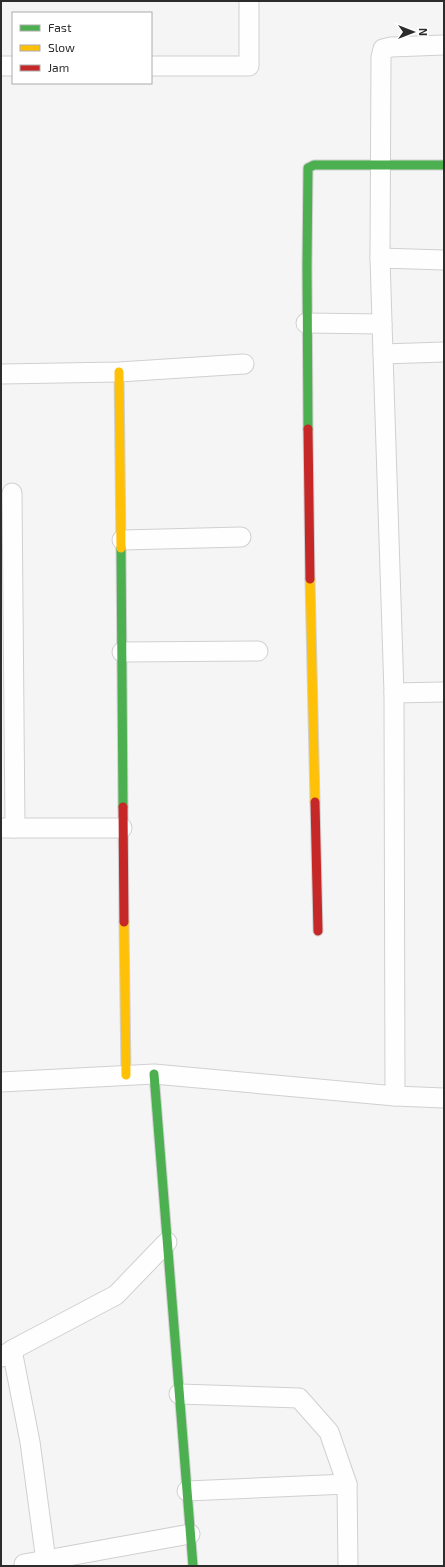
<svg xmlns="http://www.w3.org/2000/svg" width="445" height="1567" viewBox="0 0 445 1567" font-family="'Exo 2',sans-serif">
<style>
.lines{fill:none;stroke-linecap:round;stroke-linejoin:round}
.street-casing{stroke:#d0d0d1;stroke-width:21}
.fast-casing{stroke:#d0d0d1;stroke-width:11}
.slow-casing{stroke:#d0d0d1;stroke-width:11}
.jam-casing{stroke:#d0d0d1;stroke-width:11}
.street{stroke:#fefefe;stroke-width:19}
.fast{stroke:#4caf50;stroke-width:9}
.slow{stroke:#ffc107;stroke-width:9}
.jam{stroke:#c62828;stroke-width:9}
</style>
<rect width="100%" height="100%" fill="#f5f5f6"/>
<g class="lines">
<defs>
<g id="street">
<path d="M 1,66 L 13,66"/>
<path d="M 151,66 L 249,66 L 249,1"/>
<path d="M 380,258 L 381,57 L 383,49 L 391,47 L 444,45"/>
<path d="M 444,260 L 380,258 L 383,354 L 444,352"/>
<path d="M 306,323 L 382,324"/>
<path d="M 383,354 L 394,693 L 395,1096"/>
<path d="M 1,374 L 119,372 L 244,364"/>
<path d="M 12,493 L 15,828"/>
<path d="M 122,540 L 241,537"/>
<path d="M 122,652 L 258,651"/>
<path d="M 394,693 L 444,692"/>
<path d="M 1,828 L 122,828"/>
<path d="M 1,1082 L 154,1074 L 395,1096 L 444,1098"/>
<path d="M 12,1350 L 30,1442 L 46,1561"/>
<path d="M 2,1357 L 12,1350 L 116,1295 L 167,1242"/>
<path d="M 179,1394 L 299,1398 L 329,1432 L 347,1484"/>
<path d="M 187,1491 L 347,1484 L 348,1566"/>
<path d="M 24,1566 L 24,1564 L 190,1534"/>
</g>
<g id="fast">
<path d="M 308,429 L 307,266 L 308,168 L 314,165 L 444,165"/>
<path d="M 121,548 L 123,807"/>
<path d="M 154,1074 L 193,1566"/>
</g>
<g id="slow">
<path d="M 119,372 L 121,548"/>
<path d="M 310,579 L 315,802"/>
<path d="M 124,922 L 126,1075"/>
</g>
<g id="jam">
<path d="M 308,429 L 310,579"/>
<path d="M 315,802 L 318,931"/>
<path d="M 123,807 L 124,922"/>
</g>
</defs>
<use href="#street" class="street-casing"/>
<use href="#fast" class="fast-casing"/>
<use href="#slow" class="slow-casing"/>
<use href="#jam" class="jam-casing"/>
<use href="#street" class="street"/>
<use href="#fast" class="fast"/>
<use href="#slow" class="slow"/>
<use href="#jam" class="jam"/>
</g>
<rect width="445" height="1567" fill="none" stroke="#2c2c2d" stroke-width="4"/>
<rect x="12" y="12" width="140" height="72" fill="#ffffff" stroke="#ababab"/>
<rect x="20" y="25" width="20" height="6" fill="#4caf50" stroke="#ababab"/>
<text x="48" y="32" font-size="12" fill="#2c2c2d">Fast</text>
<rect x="20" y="45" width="20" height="6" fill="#ffc107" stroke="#ababab"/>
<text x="48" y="52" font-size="12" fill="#2c2c2d">Slow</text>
<rect x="20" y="65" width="20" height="6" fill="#c62828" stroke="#ababab"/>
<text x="48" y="72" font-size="12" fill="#2c2c2d">Jam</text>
<g transform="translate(413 32) rotate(90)" stroke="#ffffff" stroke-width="3" paint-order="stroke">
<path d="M0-3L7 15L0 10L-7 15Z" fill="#2c2c2d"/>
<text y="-6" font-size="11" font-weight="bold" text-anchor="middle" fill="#2c2c2d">N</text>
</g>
</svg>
